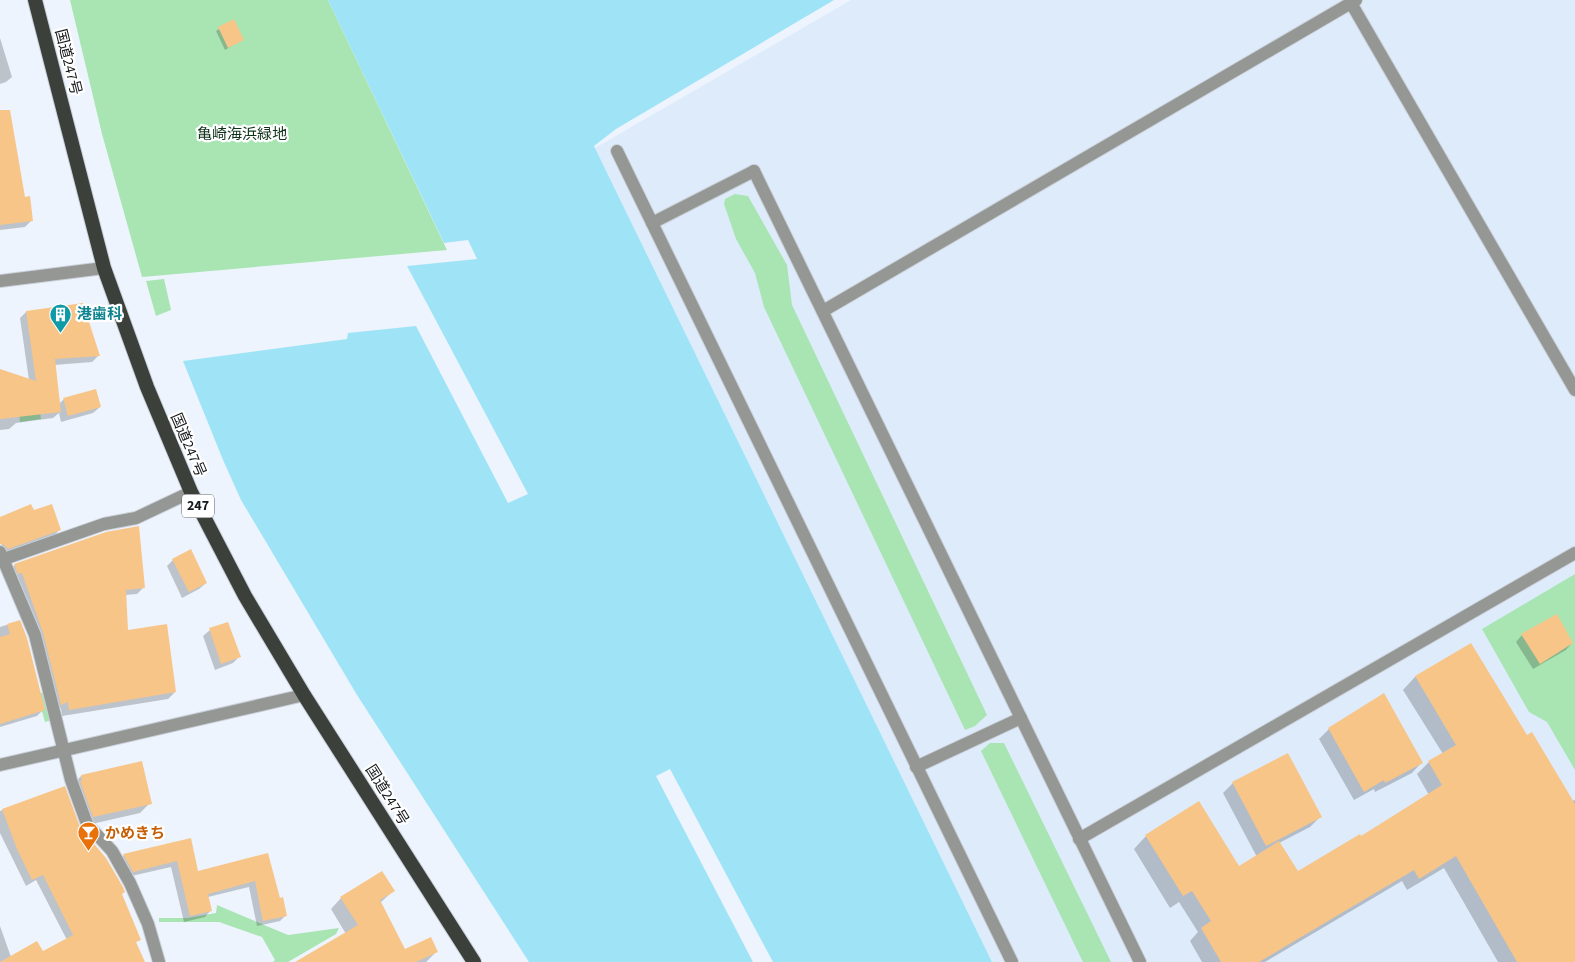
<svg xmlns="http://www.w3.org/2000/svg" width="1575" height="962" viewBox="0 0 1575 962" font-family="'Source Sans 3','Noto Sans JP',sans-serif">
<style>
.built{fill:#deebfb}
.green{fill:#a8e5b3}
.water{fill:#9fe4f6}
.shadow{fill:#0003}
.building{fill:#f8c588}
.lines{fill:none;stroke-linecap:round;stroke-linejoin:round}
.minor-casing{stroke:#cbd1da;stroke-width:14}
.tertiary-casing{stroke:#cbd1da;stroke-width:14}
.trunk-casing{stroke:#cbd1da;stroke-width:16}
.minor{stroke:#949793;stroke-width:12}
.tertiary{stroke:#949793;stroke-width:12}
.trunk{stroke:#3b413a;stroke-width:14}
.labels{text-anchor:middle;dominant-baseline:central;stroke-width:4.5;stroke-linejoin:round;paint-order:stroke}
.shield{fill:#fff;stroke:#5d5f61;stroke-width:1}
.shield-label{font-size:14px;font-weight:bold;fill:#171a1d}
.street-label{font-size:15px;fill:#171a1d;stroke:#fff}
.park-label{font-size:15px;fill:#0f3219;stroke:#fff}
.culture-label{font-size:15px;font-weight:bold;fill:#0d838f;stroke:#fff;text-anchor:start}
.food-label{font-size:15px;font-weight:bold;fill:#c56008;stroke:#fff;text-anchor:start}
</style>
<rect width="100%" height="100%" fill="#edf4fe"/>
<path class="built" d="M 851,0 L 1575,0 L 1575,962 L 992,962 L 595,148 Z"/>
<g class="green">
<path d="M 70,0 L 328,0 L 447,250 L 142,277 L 102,134 Z"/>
<path d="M 735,194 L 748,196 L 787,265 L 792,305 L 987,715 L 975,726 L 965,730 L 764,307 L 755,273 L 736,239 L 724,204 L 725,199 Z"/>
<path d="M 164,279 L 171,310 L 156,316 L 146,281 Z"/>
<path d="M 37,389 L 41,419 L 20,422 L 19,410 Z"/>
<path d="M 1575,574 L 1575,770 L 1547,722 L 1529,712 L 1482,629 Z"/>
<path d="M 45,692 L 52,720 L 45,722 L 37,694 Z"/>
<path d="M 990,743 L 1004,743 L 1111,962 L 1083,962 L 981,751 Z"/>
<path d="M 217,905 L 288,935 L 339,928 L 336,934 L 288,962 L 273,962 L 275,960 L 262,937 L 219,922 L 159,922 L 159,918 L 187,918 L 216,913 Z"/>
</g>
<path class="water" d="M 328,0 L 834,0 L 616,129 L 594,146 L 992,962 L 773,962 L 670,769 L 656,776 L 753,962 L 529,962 L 357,695 L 241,500 L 223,460 L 183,361 L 347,339 L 348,333 L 416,326 L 508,503 L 528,494 L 407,266 L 477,259 L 468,240 L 444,243 Z"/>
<g class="shadow">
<path d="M 233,21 L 243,39 L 225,50 L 216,31 Z"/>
<path d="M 0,38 L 12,77 L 6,82 L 0,84 Z"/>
<path d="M 0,127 L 31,221 L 25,227 L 0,230 Z"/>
<path d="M 83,304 L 98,356 L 92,362 L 54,365 L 59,404 L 63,400 L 95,391 L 100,407 L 93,413 L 61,422 L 59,413 L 53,418 L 16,423 L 9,429 L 0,430 L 0,371 L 29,380 L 20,318 L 26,312 Z"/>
<path d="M 33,512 L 59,530 L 54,536 L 2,554 L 0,519 Z"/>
<path d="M 173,560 L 206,583 L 199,589 L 182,598 L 167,566 Z"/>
<path d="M 15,565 L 144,587 L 137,594 L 125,595 L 127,631 L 175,692 L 168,699 L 62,716 L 61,708 L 54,711 L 8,572 Z"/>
<path d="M 19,621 L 44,709 L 37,716 L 0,727 L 0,627 Z"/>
<path d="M 210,630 L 239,657 L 233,663 L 215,670 L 203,636 Z"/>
<path d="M 1522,635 L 1572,643 L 1566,650 L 1533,669 L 1516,642 Z"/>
<path d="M 1471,645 L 1527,737 L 1572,801 L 1575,800 L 1575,962 L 1498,962 L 1444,868 L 1407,890 L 1402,881 L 1265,962 L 1202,962 L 1190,941 L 1198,932 L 1179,902 L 1170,908 L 1134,849 L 1146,836 L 1198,803 L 1239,868 L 1257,857 L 1223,793 L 1233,783 L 1320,817 L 1310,827 L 1279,843 L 1297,872 L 1359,838 L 1429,795 L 1417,774 L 1429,762 L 1443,754 L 1403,690 L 1415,677 Z"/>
<path d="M 1329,729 L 1421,763 L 1412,773 L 1375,792 L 1374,789 L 1354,800 L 1319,739 Z"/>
<path d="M 81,776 L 150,803 L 140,813 L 83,826 L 72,786 Z"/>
<path d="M 64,788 L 78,828 L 121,895 L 139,939 L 135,943 L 143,962 L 0,962 L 0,926 L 11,957 L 42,953 L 67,940 L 36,880 L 26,886 L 0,833 L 0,811 Z"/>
<path d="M 190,840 L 197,872 L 267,854 L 279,900 L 286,915 L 280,921 L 257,926 L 249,887 L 208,897 L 211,910 L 205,917 L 184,922 L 171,867 L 127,877 L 118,861 L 124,855 Z"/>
<path d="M 393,891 L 380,903 L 405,950 L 436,952 L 426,962 L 298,962 L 346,934 L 331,909 L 341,898 Z"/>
</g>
<g class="building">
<path d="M 234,19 L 244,40 L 228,48 L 218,27 Z"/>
<path d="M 0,110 L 10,110 L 25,197 L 30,196 L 33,221 L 0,225 Z"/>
<path d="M 83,303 L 100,356 L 55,359 L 61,412 L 0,419 L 0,369 L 36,381 L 26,311 Z"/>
<path d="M 96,389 L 101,407 L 68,416 L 63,398 Z"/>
<path d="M 31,504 L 34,510 L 52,504 L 61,530 L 8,549 L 4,545 L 0,544 L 0,517 Z"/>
<path d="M 139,526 L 145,588 L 126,590 L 128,630 L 167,624 L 176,692 L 69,710 L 68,702 L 61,705 L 43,633 L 22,573 L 18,574 L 14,564 L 106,532 Z"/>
<path d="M 191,549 L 207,583 L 189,592 L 172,559 Z"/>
<path d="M 1557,614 L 1573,643 L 1540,664 L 1521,634 Z"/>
<path d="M 20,620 L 27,638 L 45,710 L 0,724 L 0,637 L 10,634 L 7,624 Z"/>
<path d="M 228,622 L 241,657 L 221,664 L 209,628 Z"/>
<path d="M 1471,643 L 1527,735 L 1532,732 L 1575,804 L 1575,962 L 1517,962 L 1456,856 L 1419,879 L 1414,870 L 1259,962 L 1221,962 L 1201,928 L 1211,921 L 1192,891 L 1183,896 L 1145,835 L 1199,801 L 1239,866 L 1279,841 L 1298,871 L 1360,834 L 1361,836 L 1442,785 L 1428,761 L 1456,745 L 1415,676 Z"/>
<path d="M 1384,693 L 1423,763 L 1385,783 L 1384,780 L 1364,792 L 1328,728 Z"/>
<path d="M 1288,753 L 1322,817 L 1266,846 L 1232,782 Z"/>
<path d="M 142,761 L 152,804 L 93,817 L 80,781 L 82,781 L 81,775 Z"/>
<path d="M 65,786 L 80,827 L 106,858 L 123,887 L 125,892 L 122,894 L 141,940 L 136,942 L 145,962 L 0,962 L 37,941 L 43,951 L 73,935 L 43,875 L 32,880 L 17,849 L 2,809 Z"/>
<path d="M 191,838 L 198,871 L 268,853 L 280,898 L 283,897 L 287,916 L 263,921 L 255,881 L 208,894 L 212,911 L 190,916 L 177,861 L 133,872 L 123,854 Z"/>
<path d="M 382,871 L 395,891 L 380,900 L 405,949 L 431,937 L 438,952 L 416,962 L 295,962 L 358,925 L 340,897 Z"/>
</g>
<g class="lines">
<defs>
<g id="minor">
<path d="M 617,151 L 1012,962"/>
<path d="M 652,223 L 754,171"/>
<path d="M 0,552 L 35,635 L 71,780 L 87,824 L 112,851 L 130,883 L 148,924 L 159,962"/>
<path d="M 4,559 L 104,524 L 136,518 L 191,492"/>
<path d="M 916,767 L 1021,718"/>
</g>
<g id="tertiary">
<path d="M 1351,3 L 1575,390"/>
<path d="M 754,171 L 1140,962"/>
<path d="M 0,281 L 104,268"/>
<path d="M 823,311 L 1356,0"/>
<path d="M 0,765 L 304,695"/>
<path d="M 1079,839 L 1575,553"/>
</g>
<path id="trunk" d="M 35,0 L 104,268 L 147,387 L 191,492 L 245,596 L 304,695 L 474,962"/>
</defs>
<use href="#minor" class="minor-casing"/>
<use href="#tertiary" class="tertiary-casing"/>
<use href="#trunk" class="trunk-casing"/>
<use href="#minor" class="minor"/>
<use href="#tertiary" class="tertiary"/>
<use href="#trunk" class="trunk"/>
</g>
<defs>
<symbol id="building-pin" viewBox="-11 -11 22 30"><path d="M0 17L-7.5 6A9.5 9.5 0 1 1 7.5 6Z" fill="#0f9aa8" stroke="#fff"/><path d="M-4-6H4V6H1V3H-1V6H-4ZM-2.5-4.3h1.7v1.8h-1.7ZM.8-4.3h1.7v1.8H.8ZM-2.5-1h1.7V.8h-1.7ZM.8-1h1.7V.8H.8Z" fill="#fff"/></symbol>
<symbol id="bar-pin" viewBox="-11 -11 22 30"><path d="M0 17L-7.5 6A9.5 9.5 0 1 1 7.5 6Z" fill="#e8710a" stroke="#fff"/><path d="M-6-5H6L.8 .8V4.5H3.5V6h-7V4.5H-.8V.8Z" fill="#fff"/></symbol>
</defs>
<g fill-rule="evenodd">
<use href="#building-pin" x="48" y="302" width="25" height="34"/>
<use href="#bar-pin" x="76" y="820" width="25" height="34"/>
</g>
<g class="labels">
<rect class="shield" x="182" y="494.5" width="32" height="23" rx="4"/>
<g class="shield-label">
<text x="198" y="506">247</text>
</g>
<g class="street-label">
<text transform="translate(68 62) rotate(76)">国道247号</text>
<text transform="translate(188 445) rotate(67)">国道247号</text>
<text transform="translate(387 795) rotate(58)">国道247号</text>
</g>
<g class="park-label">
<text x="242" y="134">亀崎海浜緑地</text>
</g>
<g class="culture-label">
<text x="77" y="314">港歯科</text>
</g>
<g class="food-label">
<text x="105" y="833">かめきち</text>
</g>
</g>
</svg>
